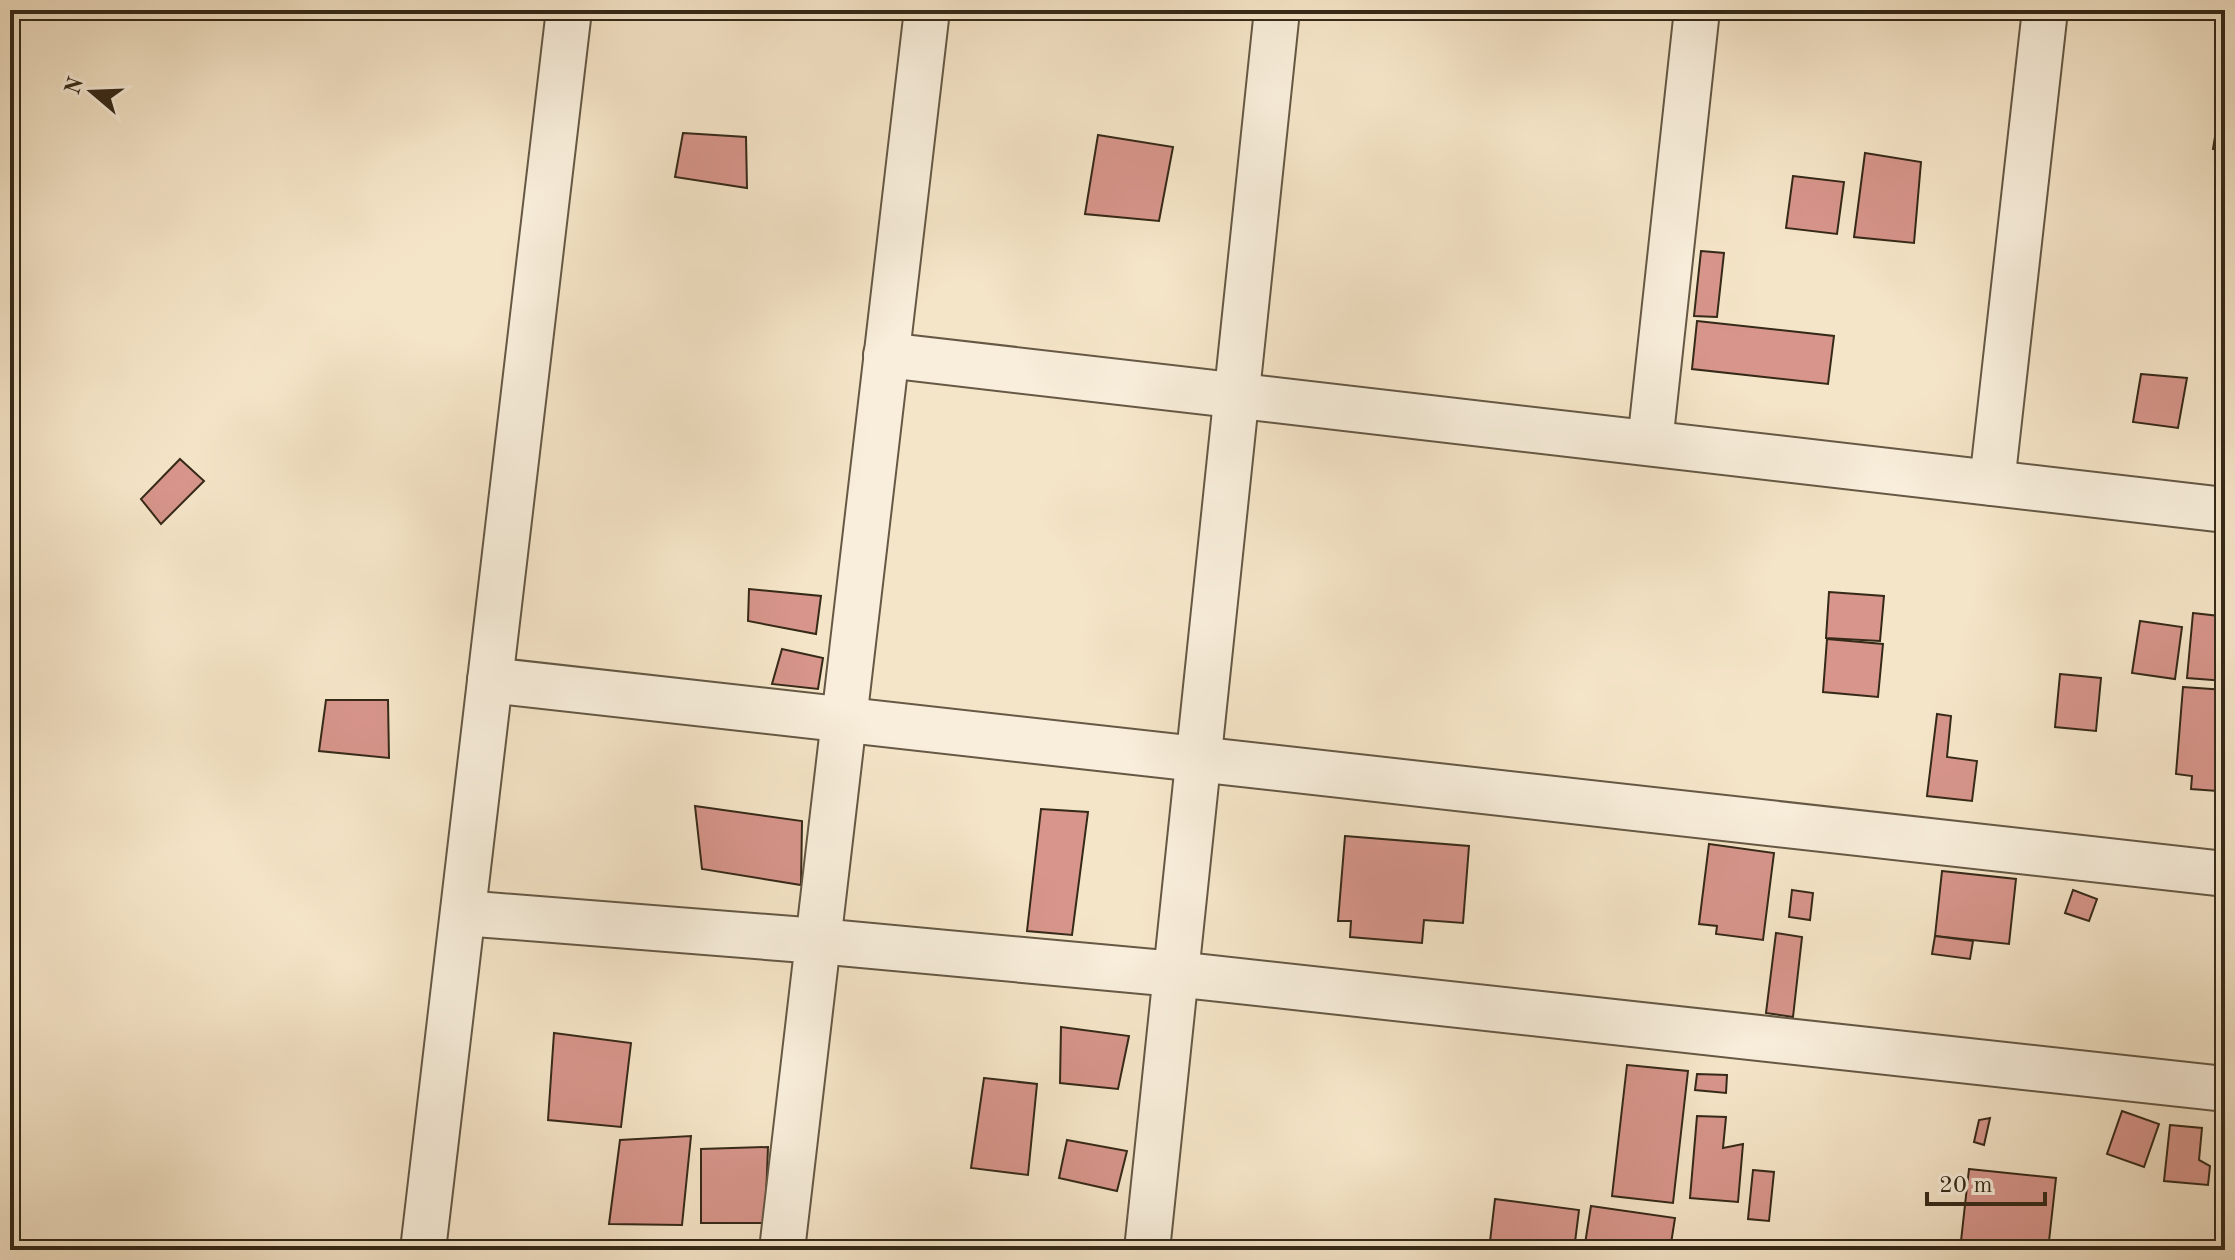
<svg xmlns="http://www.w3.org/2000/svg" width="2235" height="1260" viewBox="0 0 2235 1260" font-family="'Old Standard TT',serif">
<style>
.building{fill:#d7958b;stroke:#352918;stroke-width:2}
.lines{fill:none;stroke-linecap:round;stroke-linejoin:round}
.minor-casing{stroke:#655844;stroke-width:48}
.minor{stroke:#f8eedb;stroke-width:44}
</style>
<rect width="100%" height="100%" fill="#f5e5c8"/>
<filter id="stains"><feTurbulence type="fractalNoise" baseFrequency=".0025" numOctaves="4"/><feColorMatrix values="0 0 0 0 .2 0 0 0 0 .09 0 0 0 0 .02 0 0 0 .5 -.17"/></filter>
<radialGradient id="worn" r=".72"><stop offset=".6" stop-color="#630" stop-opacity="0"/><stop offset="1" stop-color="#630" stop-opacity=".3"/></radialGradient>
<g class="building">
<path d="M 2221,101 L 2225,101 L 2225,151 L 2213,149 Z"/>
<path d="M 683,133 L 746,137 L 747,188 L 675,177 Z"/>
<path d="M 1098,135 L 1173,147 L 1159,221 L 1085,214 Z"/>
<path d="M 1865,153 L 1921,162 L 1914,243 L 1854,237 Z"/>
<path d="M 1793,176 L 1844,182 L 1837,234 L 1786,228 Z"/>
<path d="M 1701,251 L 1724,253 L 1717,317 L 1694,316 Z"/>
<path d="M 1697,321 L 1834,336 L 1828,384 L 1692,369 Z"/>
<path d="M 2141,374 L 2187,378 L 2178,428 L 2133,422 Z"/>
<path d="M 180,459 L 204,481 L 161,524 L 141,499 Z"/>
<path d="M 749,589 L 821,596 L 816,634 L 748,621 Z"/>
<path d="M 1829,592 L 1884,596 L 1880,641 L 1826,638 Z"/>
<path d="M 2193,613 L 2219,616 L 2218,624 L 2225,625 L 2225,681 L 2187,678 Z"/>
<path d="M 2140,621 L 2182,627 L 2175,679 L 2132,673 Z"/>
<path d="M 1827,639 L 1883,644 L 1878,697 L 1823,692 Z"/>
<path d="M 782,649 L 823,658 L 818,689 L 772,684 Z"/>
<path d="M 2060,674 L 2101,678 L 2096,731 L 2055,727 Z"/>
<path d="M 2183,687 L 2225,690 L 2217,791 L 2191,789 L 2192,776 L 2176,774 Z"/>
<path d="M 326,700 L 388,700 L 389,758 L 319,751 Z"/>
<path d="M 1937,714 L 1951,716 L 1947,757 L 1977,761 L 1972,801 L 1927,796 Z"/>
<path d="M 695,806 L 802,821 L 801,885 L 702,869 Z"/>
<path d="M 1041,809 L 1088,812 L 1072,935 L 1027,931 Z"/>
<path d="M 1345,836 L 1469,846 L 1463,923 L 1424,920 L 1422,943 L 1350,937 L 1351,921 L 1338,921 Z"/>
<path d="M 1709,844 L 1774,853 L 1763,940 L 1716,934 L 1717,926 L 1699,924 Z"/>
<path d="M 1942,871 L 2016,879 L 2009,944 L 1935,936 Z"/>
<path d="M 1792,890 L 1813,893 L 1810,920 L 1789,917 Z"/>
<path d="M 2073,890 L 2097,899 L 2089,921 L 2065,913 Z"/>
<path d="M 1776,933 L 1802,937 L 1793,1017 L 1766,1013 Z"/>
<path d="M 1935,936 L 1973,941 L 1970,959 L 1932,954 Z"/>
<path d="M 1061,1027 L 1129,1036 L 1118,1089 L 1060,1083 Z"/>
<path d="M 554,1033 L 631,1043 L 621,1127 L 548,1120 Z"/>
<path d="M 1627,1065 L 1688,1071 L 1673,1203 L 1612,1196 Z"/>
<path d="M 1697,1074 L 1727,1075 L 1726,1093 L 1695,1090 Z"/>
<path d="M 984,1078 L 1037,1084 L 1028,1175 L 971,1168 Z"/>
<path d="M 2122,1111 L 2159,1124 L 2144,1167 L 2107,1154 Z"/>
<path d="M 1697,1116 L 1726,1117 L 1723,1148 L 1743,1144 L 1738,1202 L 1690,1198 Z"/>
<path d="M 1990,1118 L 1984,1145 L 1974,1142 L 1979,1120 Z"/>
<path d="M 2170,1125 L 2202,1128 L 2199,1160 L 2210,1166 L 2208,1185 L 2164,1181 Z"/>
<path d="M 691,1136 L 682,1225 L 609,1224 L 620,1140 Z"/>
<path d="M 1067,1140 L 1127,1151 L 1117,1191 L 1059,1178 Z"/>
<path d="M 768,1147 L 765,1223 L 701,1223 L 701,1149 Z"/>
<path d="M 1969,1169 L 2056,1178 L 2048,1250 L 1960,1250 Z"/>
<path d="M 1753,1170 L 1774,1172 L 1769,1221 L 1748,1219 Z"/>
<path d="M 1495,1199 L 1579,1210 L 1574,1250 L 1489,1250 Z"/>
<path d="M 1591,1206 L 1675,1218 L 1670,1250 L 1584,1250 Z"/>
</g>
<g class="lines">
<defs>
<g id="minor">
<path d="M 886,355 L 2225,510"/>
<path d="M 1650,443 L 1697,10"/>
<path d="M 1992,483 L 2045,10"/>
<path d="M 490,680 L 2225,874"/>
<path d="M 463,913 L 818,941 L 1175,974 L 2225,1089"/>
<path d="M 423,1250 L 569,10"/>
<path d="M 782,1250 L 927,10"/>
<path d="M 1147,1250 L 1277,10"/>
</g>
</defs>
<use href="#minor" class="minor-casing"/>
<use href="#minor" class="minor"/>
</g>
<rect width="2235" height="1260" fill="none" stroke="#f5e5c8" stroke-width="40"/>
<rect x="12" y="12" width="2211" height="1236" fill="none" stroke="#352918" stroke-width="4"/>
<rect x="20" y="20" width="2195" height="1220" fill="none" stroke="#352918" stroke-width="2"/>
<g transform="translate(92 92) rotate(289)" stroke="#f8eedb" stroke-width="6" paint-order="stroke">
<path d="M0-6L14 30L0 20L-14 30Z" fill="#352918"/>
<text y="-12" font-size="22" font-weight="bold" text-anchor="middle" fill="#352918">N</text>
</g>
<path d="M1927 1192v12h118v-12" fill="none" stroke="#352918" stroke-width="4"/>
<text x="1939" y="1192" font-size="24" fill="#352918" stroke="#f8eedb" stroke-width="6" paint-order="stroke">20 m</text>
<rect width="100%" height="100%" filter="url(#stains)"/>
<rect width="100%" height="100%" fill="url(#worn)"/>
</svg>
